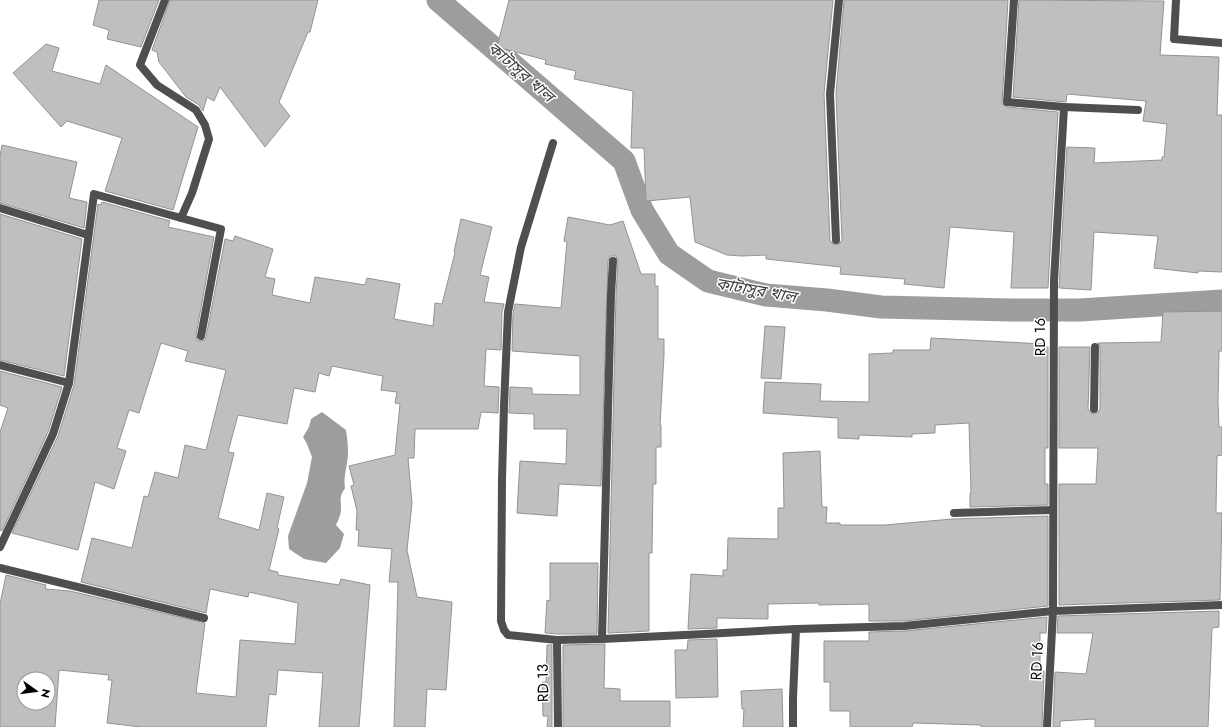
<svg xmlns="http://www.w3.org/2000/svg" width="1222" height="727" viewBox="0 0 1222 727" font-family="Jost,'Noto Sans Bengali',sans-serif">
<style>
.water{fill:#9d9d9d}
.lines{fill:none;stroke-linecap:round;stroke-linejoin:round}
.canal{stroke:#9d9d9d;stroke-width:23}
.building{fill:#bfbfbf;stroke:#939393;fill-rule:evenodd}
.street{stroke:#4f4f4f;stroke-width:8}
.labels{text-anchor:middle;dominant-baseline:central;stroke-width:3;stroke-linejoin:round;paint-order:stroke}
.street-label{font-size:15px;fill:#000;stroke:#fff}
.water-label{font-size:16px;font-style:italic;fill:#3e3e3e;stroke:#fff}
</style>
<rect width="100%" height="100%" fill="#fff"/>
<path class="water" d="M 322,412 L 346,430 C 347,437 348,445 348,452 C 348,466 343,474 345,488 C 339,497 341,500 341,510 C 341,514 338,521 336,525 L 344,534 L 340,548 L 326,563 L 304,559 L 289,549 L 288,536 L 307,483 L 312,457 L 307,444 L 303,437 L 309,427 L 311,419 Z"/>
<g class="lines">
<path class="canal" d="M 438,0 L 624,161 L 642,210 L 669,254 L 708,281 L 766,295 L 827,300 L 881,307 L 1011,310 L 1080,310 L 1222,301"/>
</g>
<g class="building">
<path d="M 99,0 L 159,0 L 141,47 L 107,39 L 109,30 L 93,25 Z"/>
<path d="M 170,0 L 318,0 L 310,32 L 308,32 L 279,102 L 290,116 L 265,147 L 220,87 L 214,101 L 207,97 L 203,111 L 199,105 L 186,97 L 159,62 L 157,52 L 152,50 Z"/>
<path d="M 509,0 L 833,0 L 824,94 L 830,240 L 832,243 L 836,245 L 839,244 L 842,240 L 836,94 L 844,0 L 1008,0 L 1002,104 L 1007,107 L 1058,112 L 1048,288 L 1011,288 L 1014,232 L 950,227 L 944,288 L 904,284 L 905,279 L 840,274 L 841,267 L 766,259 L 766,255 L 742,256 L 727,255 L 695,242 L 690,197 L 646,201 L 644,148 L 631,148 L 633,91 L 574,79 L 576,71 L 545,64 L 546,60 L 497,47 Z"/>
<path d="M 1019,0 L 1164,1 L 1160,55 L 1219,57 L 1217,115 L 1222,115 L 1222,272 L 1198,271 L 1198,273 L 1154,268 L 1158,236 L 1094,232 L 1091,290 L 1059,288 L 1067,147 L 1095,148 L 1094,163 L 1162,160 L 1162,157 L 1164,157 L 1167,124 L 1143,121 L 1146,101 L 1067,94 L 1066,102 L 1013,97 Z"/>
<path d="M 46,44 L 59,48 L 52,71 L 100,84 L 106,65 L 198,127 L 173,210 L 105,191 L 122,138 L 67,121 L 61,127 L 13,73 Z"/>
<path d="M 2,145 L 77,162 L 69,198 L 87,202 L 84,228 L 0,203 L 0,156 Z"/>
<path d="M 102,202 L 170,221 L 168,227 L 214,237 L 196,335 L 197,340 L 200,341 L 205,340 L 206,337 L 225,239 L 233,241 L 235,236 L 273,249 L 265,277 L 275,279 L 272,295 L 310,303 L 315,277 L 365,285 L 367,278 L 400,284 L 394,319 L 433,326 L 435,303 L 442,304 L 455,253 L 454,252 L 461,219 L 492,227 L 480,275 L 489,277 L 484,302 L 504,304 L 502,312 L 501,350 L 486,349 L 484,386 L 499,387 L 498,413 L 481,412 L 478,429 L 415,429 L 414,458 L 408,458 L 412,503 L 407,550 L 417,597 L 452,602 L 446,690 L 427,689 L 425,727 L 394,727 L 398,582 L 389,582 L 392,549 L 358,546 L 359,530 L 356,530 L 357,511 L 351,486 L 354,485 L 349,466 L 395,455 L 400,404 L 395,403 L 397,392 L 381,390 L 383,376 L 332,366 L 329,376 L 319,373 L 315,392 L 294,388 L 287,424 L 238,415 L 228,452 L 234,453 L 218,518 L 259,530 L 267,493 L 284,497 L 277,528 L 279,529 L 269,570 L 278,572 L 278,575 L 339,585 L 341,579 L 370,585 L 359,727 L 319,727 L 323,673 L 278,670 L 276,695 L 269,694 L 266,727 L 141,727 L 107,723 L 112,680 L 108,680 L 109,675 L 59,670 L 55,727 L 0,727 L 0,604 L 6,575 L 46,585 L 45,589 L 70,591 L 205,623 L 196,693 L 236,697 L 240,640 L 295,644 L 298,603 L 249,592 L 248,597 L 210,589 L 206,613 L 81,582 L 92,538 L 132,548 L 144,496 L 148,497 L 155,472 L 178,478 L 185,445 L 206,450 L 226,370 L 185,361 L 188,351 L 161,343 L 139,413 L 129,410 L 117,448 L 126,451 L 114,489 L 95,482 L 78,550 L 12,533 L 58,436 L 74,385 L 98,204 L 101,205 ZM 24,679 L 48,679 L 48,703 L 24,703 Z"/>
<path d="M 0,214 L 82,239 L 64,376 L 0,360 Z"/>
<path d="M 568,217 L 610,225 L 623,221 L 641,274 L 655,274 L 655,286 L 658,286 L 658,339 L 664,339 L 664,355 L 660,425 L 661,425 L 661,447 L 656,447 L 656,484 L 653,484 L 652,553 L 649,553 L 649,631 L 608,633 L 616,295 L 618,261 L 616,256 L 610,256 L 608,261 L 601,486 L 559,484 L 557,516 L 517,513 L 520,461 L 566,464 L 567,429 L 534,429 L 534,414 L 509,413 L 510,387 L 532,388 L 532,394 L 580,395 L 580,356 L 512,351 L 513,313 L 515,304 L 561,308 L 567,242 L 564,241 Z"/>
<path d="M 1222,311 L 1222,351 L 1219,351 L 1218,402 L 1219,427 L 1222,427 L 1222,455 L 1217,456 L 1216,510 L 1216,513 L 1222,513 L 1220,600 L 1059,605 L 1059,484 L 1096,484 L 1098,448 L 1059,448 L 1059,347 L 1090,347 L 1088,409 L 1091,413 L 1094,414 L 1098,412 L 1100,409 L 1100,347 L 1098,343 L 1161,342 L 1163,312 Z"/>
<path d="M 765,326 L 785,327 L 781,379 L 761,378 Z"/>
<path d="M 931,338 L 1044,344 L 1044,347 L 1048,347 L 1048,448 L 1045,448 L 1045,484 L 1048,484 L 1048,505 L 970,507 L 970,493 L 971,493 L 969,423 L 935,425 L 935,433 L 912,434 L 912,437 L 859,435 L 859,439 L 838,438 L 838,418 L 763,413 L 765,382 L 821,384 L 820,401 L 869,402 L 869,354 L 893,353 L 893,350 L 930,350 Z"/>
<path d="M 0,371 L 62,387 L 48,432 L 2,531 L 0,530 L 0,432 L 8,408 L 0,405 Z"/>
<path d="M 820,451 L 822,507 L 827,507 L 826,523 L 840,523 L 840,525 L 885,525 L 952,519 L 1048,516 L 1048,606 L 904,621 L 869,621 L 869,604 L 819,605 L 819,603 L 768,604 L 768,619 L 717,618 L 717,628 L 688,629 L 691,574 L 723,576 L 723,570 L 727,570 L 728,538 L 778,539 L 778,508 L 784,508 L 783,453 Z"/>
<path d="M 550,563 L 598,563 L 597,634 L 557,634 L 545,633 L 547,600 L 550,601 Z"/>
<path d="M 1219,611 L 1219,627 L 1212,628 L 1208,727 L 1095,727 L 1095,719 L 1060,721 L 1060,727 L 1053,727 L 1055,672 L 1086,674 L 1093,633 L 1057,633 L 1058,616 Z"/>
<path d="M 1047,617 L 1046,633 L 1040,633 L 1040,671 L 1044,671 L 1042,727 L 981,727 L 981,725 L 913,723 L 912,727 L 850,727 L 850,711 L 830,711 L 830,682 L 824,682 L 824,641 L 869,641 L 869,632 L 904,631 Z"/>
<path d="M 717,639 L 718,697 L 676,698 L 675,650 L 687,650 L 688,640 Z"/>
<path d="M 605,644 L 604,688 L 620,689 L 620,701 L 670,701 L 670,727 L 563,727 L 563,645 Z"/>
<path d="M 547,645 L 552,645 L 552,727 L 547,727 L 548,716 L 543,716 L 542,682 L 546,682 Z"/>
<path d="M 782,689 L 783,727 L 743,727 L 744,709 L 742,709 L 741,691 Z"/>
</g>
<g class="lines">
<g class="street">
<path d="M 1014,0 L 1007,102 L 1064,107 L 1054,281 L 1053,611 L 1047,727"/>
<path d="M 1176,0 L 1174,39 L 1222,43"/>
<path d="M 1064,107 L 1138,110"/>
<path d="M 553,143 L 521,247 L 508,312 L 504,406 L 502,479 L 501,621 L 504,630 L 508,635 L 557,640 L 602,639 L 705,634 L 796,629 L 904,626 L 1053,611 L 1222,605"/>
<path d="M 0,208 L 88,235"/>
<path d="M 181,218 L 221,229 L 201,336"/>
<path d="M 836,240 L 830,94 L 839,0"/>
<path d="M 0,365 L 69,383"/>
<path d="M 1094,409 L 1095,347"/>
<path d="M 954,513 L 1053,510"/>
<path d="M 0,547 L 53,434 L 69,383 L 94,194 L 181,218 L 192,193 L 209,139 L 205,125 L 196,110 L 157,85 L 140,65 L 165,0"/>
<path d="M 0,568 L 204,618"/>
<path d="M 602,639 L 611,295 L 613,261"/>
<path d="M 557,640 L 558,727"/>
<path d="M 793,727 L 793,698 L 796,629"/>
</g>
</g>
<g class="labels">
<g class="street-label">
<text transform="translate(1040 337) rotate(-90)">RD 16</text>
<text transform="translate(1037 661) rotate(-87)">RD 16</text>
<text transform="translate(543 683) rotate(-91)">RD 13</text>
</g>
<g class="water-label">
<text transform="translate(521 72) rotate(41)">কাটাসুর খাল</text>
<text transform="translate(756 290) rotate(10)">কাটাসুর খাল</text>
</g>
</g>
<g transform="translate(36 691) rotate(104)"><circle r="19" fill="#ffffff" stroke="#999999"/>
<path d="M0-3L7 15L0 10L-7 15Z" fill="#000000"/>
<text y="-6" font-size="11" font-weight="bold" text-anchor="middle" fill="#000000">N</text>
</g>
</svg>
